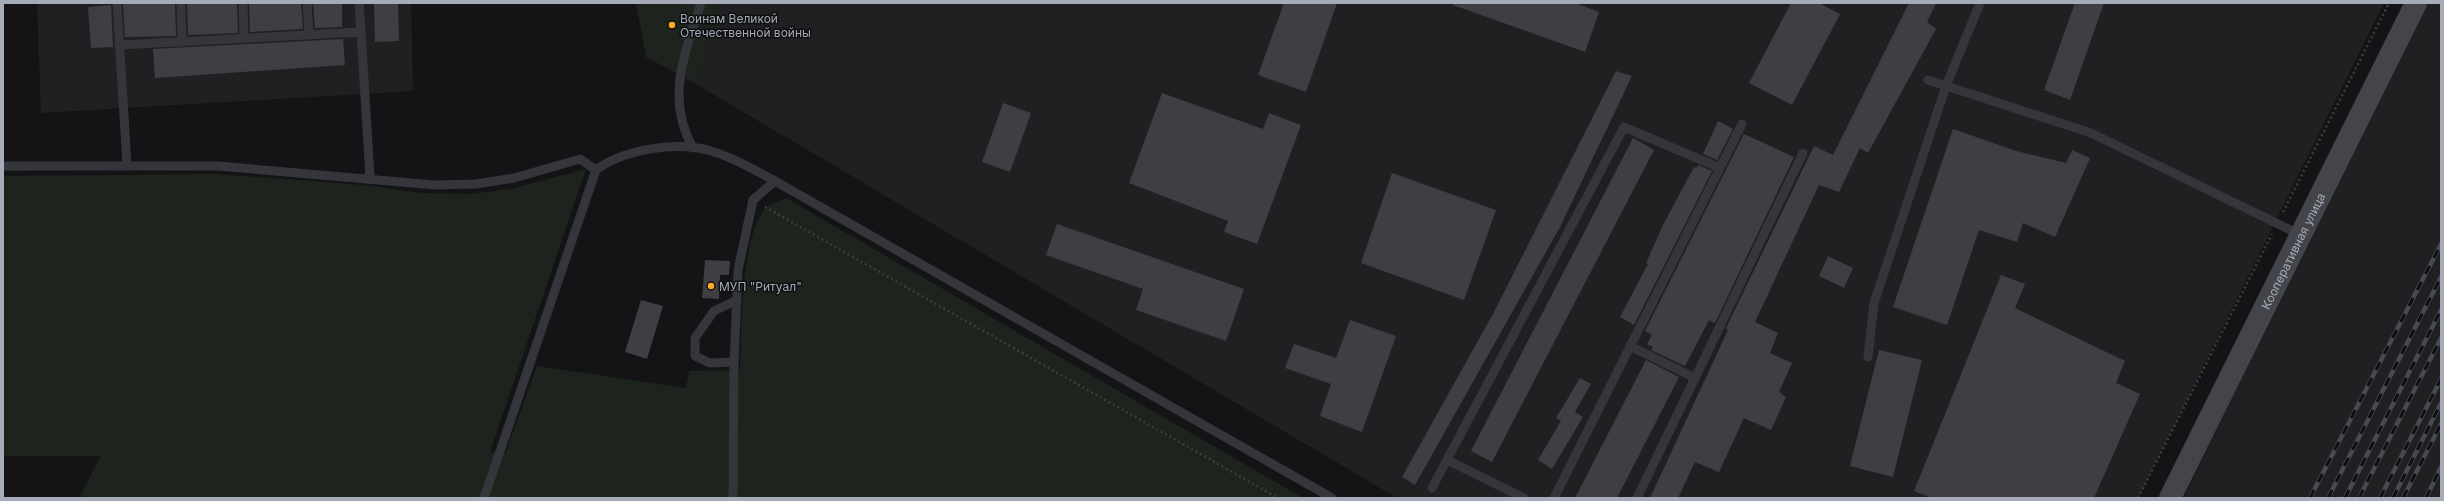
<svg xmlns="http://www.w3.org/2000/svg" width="2444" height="501" viewBox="0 0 2444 501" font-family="Inter,sans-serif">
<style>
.built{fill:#202023}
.green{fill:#1c241d}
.building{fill:#3e3f43}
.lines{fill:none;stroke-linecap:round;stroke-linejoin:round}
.path{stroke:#3b3d42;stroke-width:2.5;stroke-dasharray:2 3;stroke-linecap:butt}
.service{stroke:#35363b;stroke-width:9}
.secondary{stroke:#43454b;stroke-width:22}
.rail-casing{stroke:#484a50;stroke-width:4.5}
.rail{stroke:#0f0f11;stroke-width:3;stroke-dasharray:9;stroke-linecap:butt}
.poi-dot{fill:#fdab25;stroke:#0f0f11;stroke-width:1.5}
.labels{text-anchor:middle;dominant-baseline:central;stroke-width:3;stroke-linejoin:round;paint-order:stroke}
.poi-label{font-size:12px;fill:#a5abb7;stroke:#0f0f11;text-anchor:start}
.street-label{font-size:12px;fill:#a5abb7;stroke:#0f0f11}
</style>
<rect width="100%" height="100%" fill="#141416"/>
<g class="built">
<path d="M 37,3 L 411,3 L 413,91 L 41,113 Z"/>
<path d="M 721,3 L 2384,3 L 2138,498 L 1397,498 L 696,84 Z"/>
<path d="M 2427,3 L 2441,3 L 2441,498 L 2183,498 Z"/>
</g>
<g class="green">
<path d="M 636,3 L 721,3 L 696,84 L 646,57 Z"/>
<path d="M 586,169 L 490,452 L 505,454 L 537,366 L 686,388 L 689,371 L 740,370 C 742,331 740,239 765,209 C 769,204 780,201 786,198 L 1303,498 L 84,498 L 80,496 L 101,456 L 3,456 L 3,176 L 217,174 L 363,185 L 422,193 L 472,194 L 514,188 Z"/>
</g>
<g class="building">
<path d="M 131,3 L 175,3 L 176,36 L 125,37 L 123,4 Z"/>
<path d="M 187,3 L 237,3 L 238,33 L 188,35 Z"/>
<path d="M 249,3 L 301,3 L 303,29 L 250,32 Z"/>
<path d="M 313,3 L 342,3 L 342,27 L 315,28 Z"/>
<path d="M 374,3 L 398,3 L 399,41 L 375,42 Z"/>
<path d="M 1284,3 L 1337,3 L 1306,92 L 1258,75 Z"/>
<path d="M 1453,3 L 1575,3 L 1599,12 L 1585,52 L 1453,5 Z"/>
<path d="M 1791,3 L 1819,3 L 1840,14 L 1792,105 L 1749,83 Z"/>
<path d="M 1909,3 L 1936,3 L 1927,22 L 1936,29 L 1868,153 L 1860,148 L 1839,192 L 1819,185 L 1755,322 L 1778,333 L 1770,353 L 1792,363 L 1779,392 L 1786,397 L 1771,430 L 1744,418 L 1719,472 L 1695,462 L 1678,498 L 1650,498 L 1728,330 L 1726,328 L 1814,146 L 1833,155 Z"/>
<path d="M 2075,3 L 2104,3 L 2070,100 L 2044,90 Z"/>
<path d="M 111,5 L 113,47 L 91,48 L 88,7 Z"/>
<path d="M 343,39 L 345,65 L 155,78 L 153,49 Z"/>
<path d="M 1616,71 L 1632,76 L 1560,227 L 1415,485 L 1402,477 L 1494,312 Z"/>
<path d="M 1162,93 L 1263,129 L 1269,113 L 1301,125 L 1257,244 L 1224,232 L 1228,221 L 1129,183 Z"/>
<path d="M 1003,103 L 1031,113 L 1010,172 L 982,162 Z"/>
<path d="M 1718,121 L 1733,129 L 1717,160 L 1703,154 Z"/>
<path d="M 1953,129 L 2016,151 L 2066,163 L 2072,150 L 2090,158 L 2055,237 L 2023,223 L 2017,242 L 1979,230 L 1947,325 L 1893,307 Z"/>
<path d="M 1744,134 L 1794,157 L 1715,323 L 1709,320 L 1685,366 L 1651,350 L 1653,347 L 1647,344 L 1652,335 L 1645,331 Z"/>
<path d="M 1633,138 L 1654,150 L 1492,462 L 1471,451 Z"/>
<path d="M 1698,165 L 1712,171 L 1634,325 L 1620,317 L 1648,264 L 1646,263 L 1663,225 L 1694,167 L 1696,168 Z"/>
<path d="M 1392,173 L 1496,210 L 1464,300 L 1361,263 Z"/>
<path d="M 1057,224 L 1244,289 L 1226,341 L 1136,310 L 1143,289 L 1046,255 Z"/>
<path d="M 1828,256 L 1853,268 L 1844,288 L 1819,276 Z"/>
<path d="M 705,260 L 730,261 L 729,275 L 720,275 L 719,299 L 702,298 Z"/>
<path d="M 2001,275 L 2025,284 L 2015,308 L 2125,361 L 2116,383 L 2140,394 L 2094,498 L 1932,498 L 1914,491 Z"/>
<path d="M 641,300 L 663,306 L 647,359 L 625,352 Z"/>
<path d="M 1350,320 L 1396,336 L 1362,432 L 1320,416 L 1331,384 L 1285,368 L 1294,344 L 1336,358 Z"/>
<path d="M 1879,350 L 1922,360 L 1893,477 L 1850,466 Z"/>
<path d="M 1646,360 L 1679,377 L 1617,498 L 1575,498 Z"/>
<path d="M 1580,378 L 1591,384 L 1575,412 L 1583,417 L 1552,469 L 1538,460 L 1561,421 L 1556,418 Z"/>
</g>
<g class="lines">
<g class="path">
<path d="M 765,207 L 1278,498"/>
<path d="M 2283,212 L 2389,3"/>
<path d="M 2138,498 L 2272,234"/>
</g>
<g class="service">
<path d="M 117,3 L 127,165"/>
<path d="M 181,3 L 182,42"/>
<path d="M 243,3 L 244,38"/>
<path d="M 307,3 L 309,35"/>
<path d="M 359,3 L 361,32"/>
<path d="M 119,45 L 361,32 L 370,178"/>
<path d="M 1928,80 L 2091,133 L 2301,235"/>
<path d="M 693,148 C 665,98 685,53 701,3"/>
<path d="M 3,166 L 218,166 L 435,185 L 476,184 L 514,178 L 580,159 L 596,170 C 624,149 677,141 711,151 C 734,158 755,170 775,181 L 1332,498"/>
<path d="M 1630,346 L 1695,378 L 1637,498"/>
<path d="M 1868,357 L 1874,303 L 1946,86 L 1980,3"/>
<path d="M 734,362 L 710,363 L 695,356 L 695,338 L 714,311 L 737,300"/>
<path d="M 1695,378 L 1803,153"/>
<path d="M 1447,460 L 1524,498"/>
<path d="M 1432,488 L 1624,127 L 1720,168"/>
<path d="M 484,498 L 596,170"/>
<path d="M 733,498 L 734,362 L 738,270 L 753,200 L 775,181"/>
<path d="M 1554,498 L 1742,124"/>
</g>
<path class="secondary" id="s1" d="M 2170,498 L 2416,3"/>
<defs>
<g id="rail">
<path d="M 2310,498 L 2441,244"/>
<path d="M 2328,498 L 2441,277"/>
<path d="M 2345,498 L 2441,310"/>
<path d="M 2359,498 L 2441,338"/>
<path d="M 2380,498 L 2441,379"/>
<path d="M 2393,498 L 2441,403"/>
<path d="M 2403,498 L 2441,424"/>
<path d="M 2426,498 L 2441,467"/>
</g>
</defs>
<use href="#rail" class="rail-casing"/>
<use href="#rail" class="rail"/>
</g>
<g class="poi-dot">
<circle cx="672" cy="25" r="4"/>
<circle cx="711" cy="286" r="4"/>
</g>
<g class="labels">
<g class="poi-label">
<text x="680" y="18">Воинам Великой<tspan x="680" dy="14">Отечественной войны</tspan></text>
<text x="719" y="286">МУП "Ритуал"</text>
</g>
<g class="street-label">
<text stroke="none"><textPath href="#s1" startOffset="276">Кооперативная улица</textPath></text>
</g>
</g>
<rect width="2444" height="501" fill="none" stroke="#a5abb7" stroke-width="8"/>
</svg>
